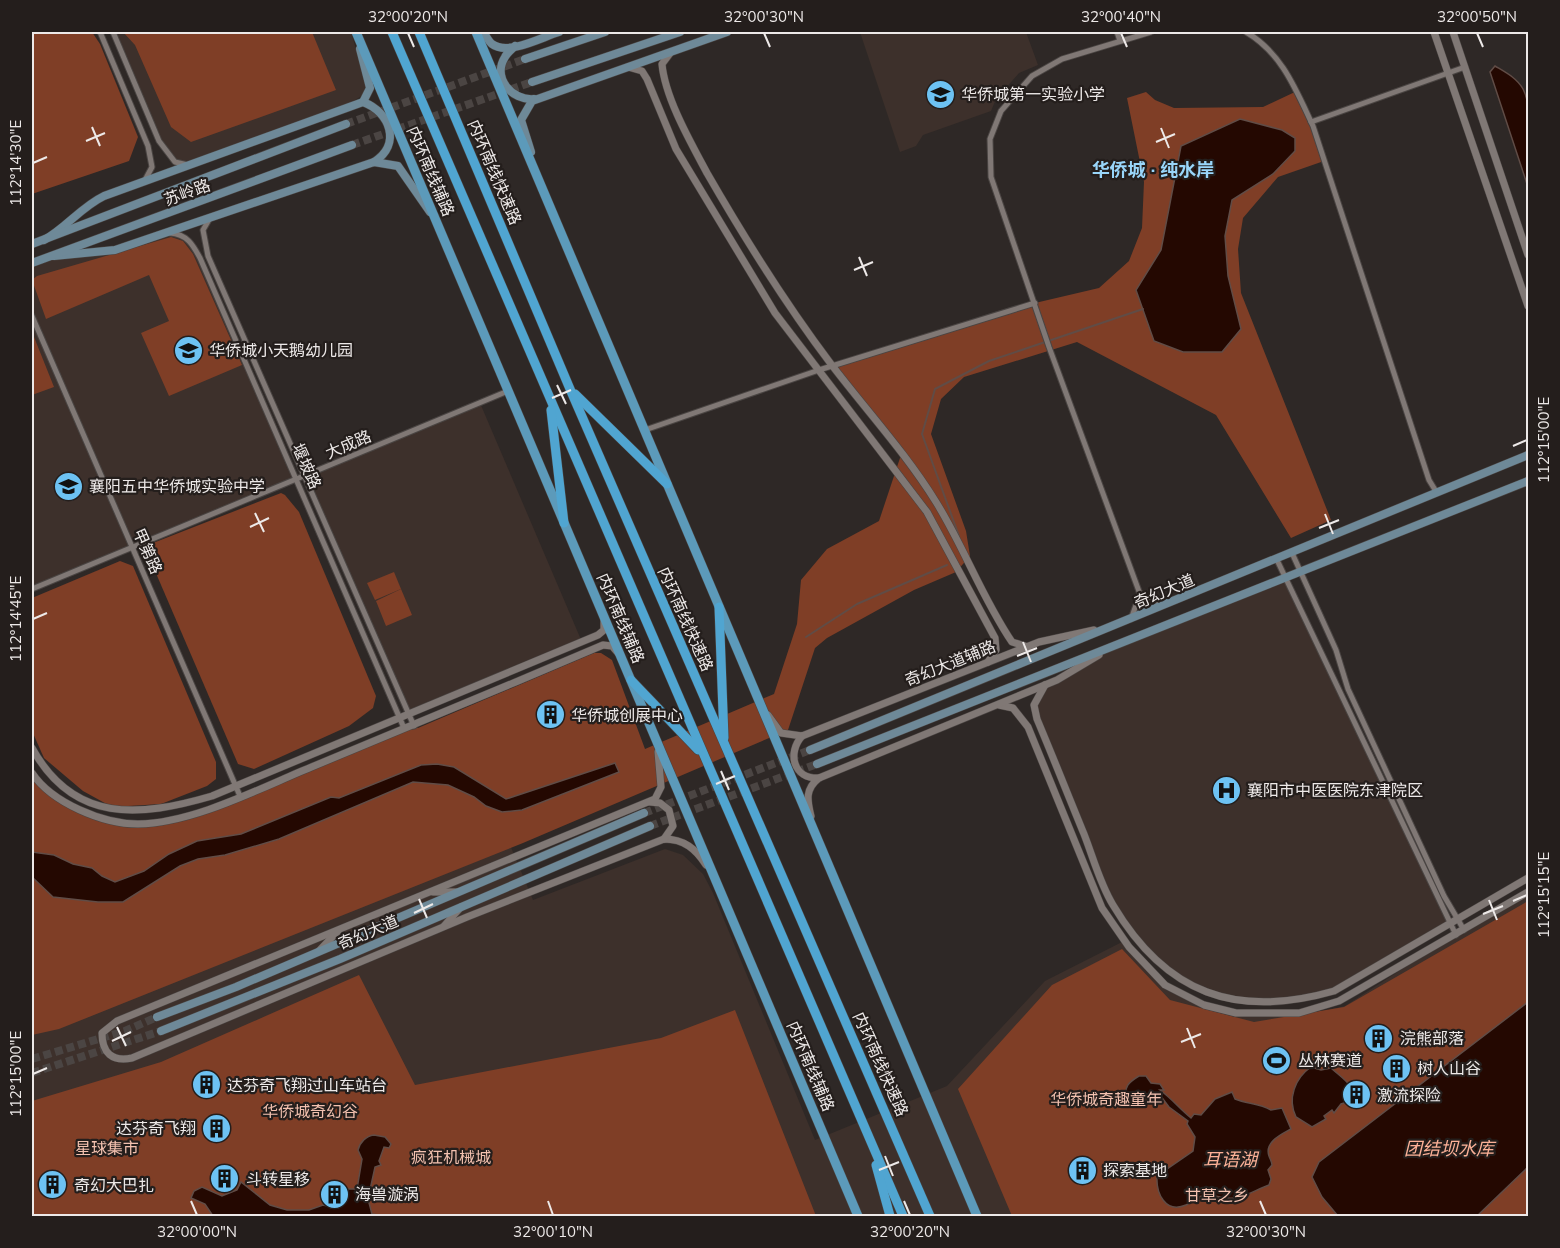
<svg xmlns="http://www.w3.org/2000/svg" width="1560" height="1248" viewBox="0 0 1560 1248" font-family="Mulish,'Noto Sans SC',sans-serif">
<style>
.built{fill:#3d302b}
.green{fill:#7f3e26}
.water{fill:#240801;stroke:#604c46;stroke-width:1.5}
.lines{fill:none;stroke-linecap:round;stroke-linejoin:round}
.stream{stroke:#604c46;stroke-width:2}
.secondary-tunnel{stroke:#4b4543;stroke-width:8;stroke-dasharray:8 4;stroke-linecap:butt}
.minor-casing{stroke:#4a4543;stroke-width:7}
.tertiary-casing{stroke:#4a4543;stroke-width:8}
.secondary-casing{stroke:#4a4543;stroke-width:9}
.primary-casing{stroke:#4a4543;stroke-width:10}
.trunk-casing{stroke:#4a4543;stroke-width:10}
.minor{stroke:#807875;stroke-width:5}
.tertiary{stroke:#807875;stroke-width:7}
.secondary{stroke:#6e8998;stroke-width:8}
.primary{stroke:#5c9aba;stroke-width:9}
.trunk{stroke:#50a5d1;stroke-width:9}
.ticks{fill:none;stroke:#ede9e8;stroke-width:2}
.labels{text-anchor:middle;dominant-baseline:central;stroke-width:4.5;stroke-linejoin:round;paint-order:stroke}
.poi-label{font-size:16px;fill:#ede9e8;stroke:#241e1c;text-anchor:start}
.street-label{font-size:16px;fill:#ede9e8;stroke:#241e1c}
.park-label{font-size:16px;fill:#f3c1af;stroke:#241e1c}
.neighbourhood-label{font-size:18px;font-weight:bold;fill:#99d6fa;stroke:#241e1c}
.water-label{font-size:18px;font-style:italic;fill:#fcb197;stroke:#241e1c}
.neatline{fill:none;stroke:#ede9e8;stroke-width:2}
.ticks-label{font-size:15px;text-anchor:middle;fill:#ede9e8}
</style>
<rect width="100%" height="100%" fill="#2e2826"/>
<g class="built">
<path d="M 113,32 L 351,32 L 366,84 L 363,95 L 342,108 L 190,166 L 175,162 L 159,141 Z"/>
<path d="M 860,32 L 1026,32 L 1038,65 L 1019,73 L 996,99 L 991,111 L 923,135 L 916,146 L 900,152 Z"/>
<path d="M 166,233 L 181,234 L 193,245 L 298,480 L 32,589 L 32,263 L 54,256 L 115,250 Z"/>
<path d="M 480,403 L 582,642 L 409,714 L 307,477 Z"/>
<path d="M 1285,577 L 1451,925 L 1334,991 L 1300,1001 L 1235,1000 L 1175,978 L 1138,941 L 1112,904 L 1034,705 L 1045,685 L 1115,645 Z"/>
<path d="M 510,845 L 533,900 L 665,849 L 683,855 L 703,874 L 713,893 L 815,1140 L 947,1086 L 1045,981 L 1122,942 L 1166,990 L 1203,1008 L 1239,1017 L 1299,1017 L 1345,1006 L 1458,933 L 1528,895 L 1528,1216 L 32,1216 L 32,881 Z"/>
</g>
<g class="green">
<path d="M 32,32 L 92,32 L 100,44 L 138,137 L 129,161 L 32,194 Z"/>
<path d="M 123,32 L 312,32 L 336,90 L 191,142 L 171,127 L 135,45 Z"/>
<path d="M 1297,91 L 1324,161 L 1278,177 L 1243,218 L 1238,249 L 1241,293 L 1331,520 L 1291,538 L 1216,415 L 1077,342 L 964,377 L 941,399 L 931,434 L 966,531 L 970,556 L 956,572 L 914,590 L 827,638 L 815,648 L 788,730 L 523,843 L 59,1029 L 32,1035 L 32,773 L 64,802 L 109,822 L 164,821 L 216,806 L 414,726 L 418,728 L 594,653 L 601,653 L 612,660 L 645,749 L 774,694 L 797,624 L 801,580 L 827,549 L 879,521 L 902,452 L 832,366 L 1035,303 L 1099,288 L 1129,261 L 1142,228 L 1144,182 L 1127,98 L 1146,92 L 1155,100 L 1174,108 L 1263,107 Z"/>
<path d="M 171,237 L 183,241 L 193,254 L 242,365 L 169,396 L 141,333 L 169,321 L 149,275 L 46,319 L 32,280 L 37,276 Z"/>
<path d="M 32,332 L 54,387 L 32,395 Z"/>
<path d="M 281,493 L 285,495 L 299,512 L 376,696 L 373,708 L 349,726 L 254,769 L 238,764 L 149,557 L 148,550 L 153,543 Z"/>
<path d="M 120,561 L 133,566 L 216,762 L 216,779 L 207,786 L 161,804 L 112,807 L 83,791 L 44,758 L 32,731 L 32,598 Z"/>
<path d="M 394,572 L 401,589 L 375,600 L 367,583 Z"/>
<path d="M 401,589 L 412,615 L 386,626 L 376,601 Z"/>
<path d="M 1528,901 L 1528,1216 L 1012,1216 L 958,1089 L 1052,985 L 1122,949 L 1170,1000 L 1254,1022 L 1344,1007 Z"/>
<path d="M 359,975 L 415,1085 L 661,1038 L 735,1010 L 816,1216 L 32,1216 L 32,1101 L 161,1062 Z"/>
</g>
<g class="water">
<path d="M 1495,66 C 1505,72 1517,78 1523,89 C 1535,112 1529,161 1528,187 L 1490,72 Z"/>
<path d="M 1240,119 L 1282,130 L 1295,138 L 1295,151 L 1273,174 L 1232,200 L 1225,236 L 1228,276 L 1241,329 L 1222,352 L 1183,352 L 1154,341 L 1136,290 L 1161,250 L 1181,146 Z"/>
<path d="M 615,763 L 619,772 L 522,810 L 502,812 L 486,806 L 474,797 L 448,785 L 413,782 L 279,839 L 225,855 L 198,859 L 180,866 L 123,902 L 98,902 L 53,897 L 32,877 L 32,852 L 54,855 L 73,864 L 92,868 L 102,876 L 115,882 L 144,871 L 169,854 L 197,841 L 241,834 L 331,797 L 339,798 L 421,765 L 437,764 L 454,767 L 506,799 Z"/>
<path d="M 1528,1002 L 1528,1167 L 1477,1216 L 1338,1216 L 1322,1197 L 1312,1177 L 1319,1162 Z"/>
<path d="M 1311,1067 L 1321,1070 L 1331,1068 C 1342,1078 1356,1086 1354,1100 L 1341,1104 L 1334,1113 L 1332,1110 L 1324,1116 L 1326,1119 L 1312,1127 L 1296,1117 C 1287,1099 1295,1078 1311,1067 Z"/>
<path d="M 1139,1076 L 1146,1076 L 1151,1083 L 1160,1084 L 1164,1090 L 1160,1090 C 1172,1099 1179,1108 1191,1118 L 1194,1114 L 1201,1115 L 1215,1099 L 1232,1092 L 1235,1099 C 1247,1104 1259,1103 1271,1110 L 1282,1108 L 1291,1129 C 1282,1134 1264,1142 1269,1156 C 1270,1159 1272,1162 1272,1165 L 1268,1170 L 1271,1179 L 1269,1185 C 1257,1189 1246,1197 1234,1198 C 1223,1200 1213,1193 1202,1196 C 1196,1197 1191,1203 1186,1205 C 1165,1214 1156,1193 1157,1176 L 1193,1151 L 1195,1137 L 1187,1124 L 1188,1121 L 1169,1107 L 1160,1095 L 1147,1094 L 1132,1102 L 1126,1098 C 1124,1086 1129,1082 1139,1076 Z"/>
<path d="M 374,1135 L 385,1137 L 391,1144 L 389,1148 L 384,1147 L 379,1161 L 381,1165 L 375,1167 L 368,1199 L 372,1214 L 387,1216 L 213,1216 L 205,1204 L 191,1198 L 194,1191 L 202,1187 L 222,1196 L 237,1190 L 241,1182 L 270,1205 L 287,1210 L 309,1210 L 323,1205 L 336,1208 L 348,1197 L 348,1189 L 357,1189 L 362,1159 L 358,1150 C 360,1142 366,1136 374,1135 Z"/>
</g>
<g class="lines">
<g class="stream">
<path d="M 959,536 L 922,434 L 935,389 L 989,361 L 1143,309"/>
<path d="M 806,637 L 857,604 L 947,565"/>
</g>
<g class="secondary-tunnel">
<path d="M 346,124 L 525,59"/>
<path d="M 352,145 L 532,82"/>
<path d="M 644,813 L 810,750"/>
<path d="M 650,826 L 817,764"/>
<path d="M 32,1059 L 125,1031 L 157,1017"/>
<path d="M 32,1073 L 161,1031"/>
</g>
<defs>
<g id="minor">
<path d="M 100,32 L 148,146 L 152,167 L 144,182"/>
<path d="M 113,32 L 159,141 L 175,162 L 188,165"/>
<path d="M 1117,32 L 1120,41"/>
<path d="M 1246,32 C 1282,53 1296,90 1313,126 L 1429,480 L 1437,493"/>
<path d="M 1311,122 L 1465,67"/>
<path d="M 210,218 L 203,230 L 208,256 L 414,726"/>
<path d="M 170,233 C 187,234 193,245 200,258 L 404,728"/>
<path d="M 32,316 L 240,796"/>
<path d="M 645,430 L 819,370 L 1035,303"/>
<path d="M 1292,553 L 1336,650 L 1348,689 L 1444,896 L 1464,930"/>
<path d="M 1277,560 L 1456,935"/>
<path d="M 32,589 L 508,391"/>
<path d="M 1140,594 L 1163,604"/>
<path d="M 1131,619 L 1140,594 L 1049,347 L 991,177 L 990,139 L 1001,111 L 1032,76 L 1062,59 L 1151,32"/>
</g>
<g id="tertiary">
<path d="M 1434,32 L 1528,306"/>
<path d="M 1453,32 L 1528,255"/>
<path d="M 671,52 L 662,64 C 665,98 691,143 707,173 C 745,239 785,303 831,364 C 866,410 905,452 936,502 C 964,547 982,598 1012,642 L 1028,647"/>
<path d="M 628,67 L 642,71 L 647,79 L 676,149 L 775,313 L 927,512 L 995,638 L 996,650 L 988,662"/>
<path d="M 1045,685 L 1034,705 L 1037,719 C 1053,757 1068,795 1084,834 C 1093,857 1100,884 1113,905 C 1166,994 1236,1019 1334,991 L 1528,878"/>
<path d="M 999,705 L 1013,708 L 1028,727 L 1102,908 L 1129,947 L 1165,985 L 1204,1005 L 1236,1013 L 1299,1013 L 1339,1001 L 1528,892"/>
<path d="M 768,715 L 781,733 L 802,736 L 1039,642 L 1094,630"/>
<path d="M 802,736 C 787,753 793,779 819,778"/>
<path d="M 32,748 C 74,824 140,817 212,796 L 598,635 L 604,630 L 604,620"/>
<path d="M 658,752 L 661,787 L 655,799 L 117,1021 L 102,1033 C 102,1053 112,1062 132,1058 L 467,917 L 664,839 C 684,839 696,849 706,865"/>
<path d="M 32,773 C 52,803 103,824 138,824 C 195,823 262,787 314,766 C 411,726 507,686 603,645 L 612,646 L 618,653"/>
<path d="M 650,802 L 660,803 L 669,810 L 673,826 L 664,839"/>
<path d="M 811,816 C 807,800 805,789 819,778 L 1057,680 L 1099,655"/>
<path d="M 433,892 L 457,892"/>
<path d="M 444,926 L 461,907"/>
<path d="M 319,951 L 338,931"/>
</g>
<g id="secondary">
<path d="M 483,32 C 486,35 488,41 492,44 C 508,56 542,37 559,32"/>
<path d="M 515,46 C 512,49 507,53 505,57 C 492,78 512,101 534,99"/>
<path d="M 525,59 L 605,32"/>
<path d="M 532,82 L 680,32"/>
<path d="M 363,102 C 390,112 402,144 374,162"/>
<path d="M 531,152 L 521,120 L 532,101 L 727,32"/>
<path d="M 44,240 C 66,228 81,207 104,196 L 363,102 L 370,88 L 360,49"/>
<path d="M 32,244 L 346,124"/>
<path d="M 54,256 L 115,250 L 374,162 L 398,166 L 430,212"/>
<path d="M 32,263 L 352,145"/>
<path d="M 810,750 L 1528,455"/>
<path d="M 817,764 L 1528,481"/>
<path d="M 157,1017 L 236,987 L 644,813"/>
<path d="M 161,1031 L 340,959 L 650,826"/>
</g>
<g id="primary">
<path d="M 356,32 L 858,1216"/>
<path d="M 476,32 L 977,1216"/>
</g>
<g id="trunk">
<path d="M 392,32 L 903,1216"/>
<path d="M 419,32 L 570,389 L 930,1216"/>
<path d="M 575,394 L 667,484"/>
<path d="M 551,410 L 564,523"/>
<path d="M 719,607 L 724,738"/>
<path d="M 631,680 L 698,750"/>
<path d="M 876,1165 L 890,1216"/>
</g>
</defs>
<use href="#minor" class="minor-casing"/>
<use href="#tertiary" class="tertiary-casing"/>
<use href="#secondary" class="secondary-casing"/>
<use href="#primary" class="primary-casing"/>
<use href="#trunk" class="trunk-casing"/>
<use href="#minor" class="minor"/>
<use href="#tertiary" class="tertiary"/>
<use href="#secondary" class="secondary"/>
<use href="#primary" class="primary"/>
<use href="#trunk" class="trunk"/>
</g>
<path class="ticks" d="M 408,33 L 414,47M 764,33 L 770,47M 1121,33 L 1127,47M 1477,33 L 1483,47M 92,127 L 100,146M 1161,128 L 1169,148M 86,141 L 105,133M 1156,142 L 1175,134M 33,163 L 47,157M 859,257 L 867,276M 854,270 L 873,262M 557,385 L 566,404M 552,398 L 571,390M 1513,446 L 1527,440M 255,513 L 264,532M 1325,514 L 1333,534M 250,527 L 269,518M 1319,528 L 1339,520M 33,619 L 47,613M 1023,642 L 1031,662M 1017,656 L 1037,648M 721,771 L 729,790M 716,784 L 735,776M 419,899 L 427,918M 1489,900 L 1497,920M 1513,901 L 1527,895M 414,913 L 433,904M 1483,914 L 1503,906M 117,1027 L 126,1046M 1187,1028 L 1195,1048M 112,1041 L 131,1032M 1181,1042 L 1201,1034M 33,1074 L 47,1068M 885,1156 L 893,1176M 879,1170 L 899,1162M 191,1201 L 197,1215M 548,1201 L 553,1215M 904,1201 L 910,1215M 1260,1201 L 1266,1215"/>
<defs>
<symbol id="school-disc" viewBox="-11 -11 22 22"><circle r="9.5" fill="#6dc2f3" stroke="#241e1c"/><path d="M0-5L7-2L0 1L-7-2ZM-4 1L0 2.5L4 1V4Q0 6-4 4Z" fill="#111"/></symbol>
<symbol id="building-disc" viewBox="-11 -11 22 22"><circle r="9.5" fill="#6dc2f3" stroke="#241e1c"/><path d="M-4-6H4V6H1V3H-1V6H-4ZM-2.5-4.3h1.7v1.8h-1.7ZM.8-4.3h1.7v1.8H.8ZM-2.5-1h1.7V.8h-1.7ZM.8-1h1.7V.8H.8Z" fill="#111"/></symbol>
<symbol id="hospital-disc" viewBox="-11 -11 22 22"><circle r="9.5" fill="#6dc2f3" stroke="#241e1c"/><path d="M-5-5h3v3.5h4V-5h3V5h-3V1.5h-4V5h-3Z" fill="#111"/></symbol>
<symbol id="stadium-disc" viewBox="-11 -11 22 22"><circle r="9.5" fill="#6dc2f3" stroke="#241e1c"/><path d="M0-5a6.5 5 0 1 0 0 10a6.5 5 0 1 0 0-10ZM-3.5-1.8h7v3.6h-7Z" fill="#111"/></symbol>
</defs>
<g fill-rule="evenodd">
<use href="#school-disc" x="924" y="78" width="33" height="33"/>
<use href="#school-disc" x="172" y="334" width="33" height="33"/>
<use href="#school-disc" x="52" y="470" width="33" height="33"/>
<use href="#building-disc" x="534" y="698" width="33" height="33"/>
<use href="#hospital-disc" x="1210" y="774" width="33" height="33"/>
<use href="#building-disc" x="1362" y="1022" width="33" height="33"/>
<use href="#stadium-disc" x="1260" y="1044" width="33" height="33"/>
<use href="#building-disc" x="1380" y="1052" width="33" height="33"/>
<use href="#building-disc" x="190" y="1068" width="33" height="33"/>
<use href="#building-disc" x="1340" y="1078" width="33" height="33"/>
<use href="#building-disc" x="200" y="1112" width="33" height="33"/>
<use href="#building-disc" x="1066" y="1154" width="33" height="33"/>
<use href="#building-disc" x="208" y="1162" width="33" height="33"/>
<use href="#building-disc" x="36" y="1168" width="33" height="33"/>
<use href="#building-disc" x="318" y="1178" width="33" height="33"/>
</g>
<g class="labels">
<g class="poi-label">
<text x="961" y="94">华侨城第一实验小学</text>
<text x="209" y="350">华侨城小天鹅幼儿园</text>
<text x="89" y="486">襄阳五中华侨城实验中学</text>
<text x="571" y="715">华侨城创展中心</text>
<text x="1247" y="790">襄阳市中医医院东津院区</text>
<text x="1400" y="1038">浣熊部落</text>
<text x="1298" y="1060">丛林赛道</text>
<text x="1417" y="1068">树人山谷</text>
<text x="227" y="1085">达芬奇飞翔过山车站台</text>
<text x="1377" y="1095">激流探险</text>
<text x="196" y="1128" text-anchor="end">达芬奇飞翔</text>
<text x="1103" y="1170">探索基地</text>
<text x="246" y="1179">斗转星移</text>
<text x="74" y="1185">奇幻大巴扎</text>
<text x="355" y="1194">海兽漩涡</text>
</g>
<g class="street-label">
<text transform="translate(431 171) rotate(67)">内环南线辅路</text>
<text transform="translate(495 172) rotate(67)">内环南线快速路</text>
<text transform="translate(187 192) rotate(-20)">苏岭路</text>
<text transform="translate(348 444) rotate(-23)">大成路</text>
<text transform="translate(307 466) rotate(66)">堰坡路</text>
<text transform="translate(148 551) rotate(66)">甲第路</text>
<text transform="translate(1164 591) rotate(-23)">奇幻大道</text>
<text transform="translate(621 618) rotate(67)">内环南线辅路</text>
<text transform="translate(686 619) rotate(66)">内环南线快速路</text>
<text transform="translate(950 663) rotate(-22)">奇幻大道辅路</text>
<text transform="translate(368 932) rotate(-23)">奇幻大道</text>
<text transform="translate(881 1064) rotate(66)">内环南线快速路</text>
<text transform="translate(811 1066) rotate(67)">内环南线辅路</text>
</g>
<g class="park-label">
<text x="1106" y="1099">华侨城奇趣童年</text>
<text x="310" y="1111">华侨城奇幻谷</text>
<text x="107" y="1148">星球集市</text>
<text x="451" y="1157">疯狂机械城</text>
<text x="1217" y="1195">甘草之乡</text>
</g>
<g class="neighbourhood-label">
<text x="1153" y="169">华侨城 · 纯水岸</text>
</g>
<g class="water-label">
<text x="1449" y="1148">团结坝水库</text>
<text x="1230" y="1159">耳语湖</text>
</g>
</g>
<rect width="1560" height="1248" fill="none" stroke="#241e1c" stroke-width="66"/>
<rect x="33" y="33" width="1494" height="1182" class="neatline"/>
<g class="ticks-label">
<text x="408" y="22">32°00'20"N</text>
<text x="764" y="22">32°00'30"N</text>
<text x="1121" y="22">32°00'40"N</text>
<text x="1477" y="22">32°00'50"N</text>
<text transform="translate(16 163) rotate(-90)" y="5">112°14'30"E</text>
<text transform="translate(1544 440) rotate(-90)" y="5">112°15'00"E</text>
<text transform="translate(16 619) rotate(-90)" y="5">112°14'45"E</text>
<text transform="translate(1544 895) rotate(-90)" y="5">112°15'15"E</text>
<text transform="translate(16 1074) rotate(-90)" y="5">112°15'00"E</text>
<text x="197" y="1237">32°00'00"N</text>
<text x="553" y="1237">32°00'10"N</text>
<text x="910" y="1237">32°00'20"N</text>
<text x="1266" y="1237">32°00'30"N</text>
</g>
</svg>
